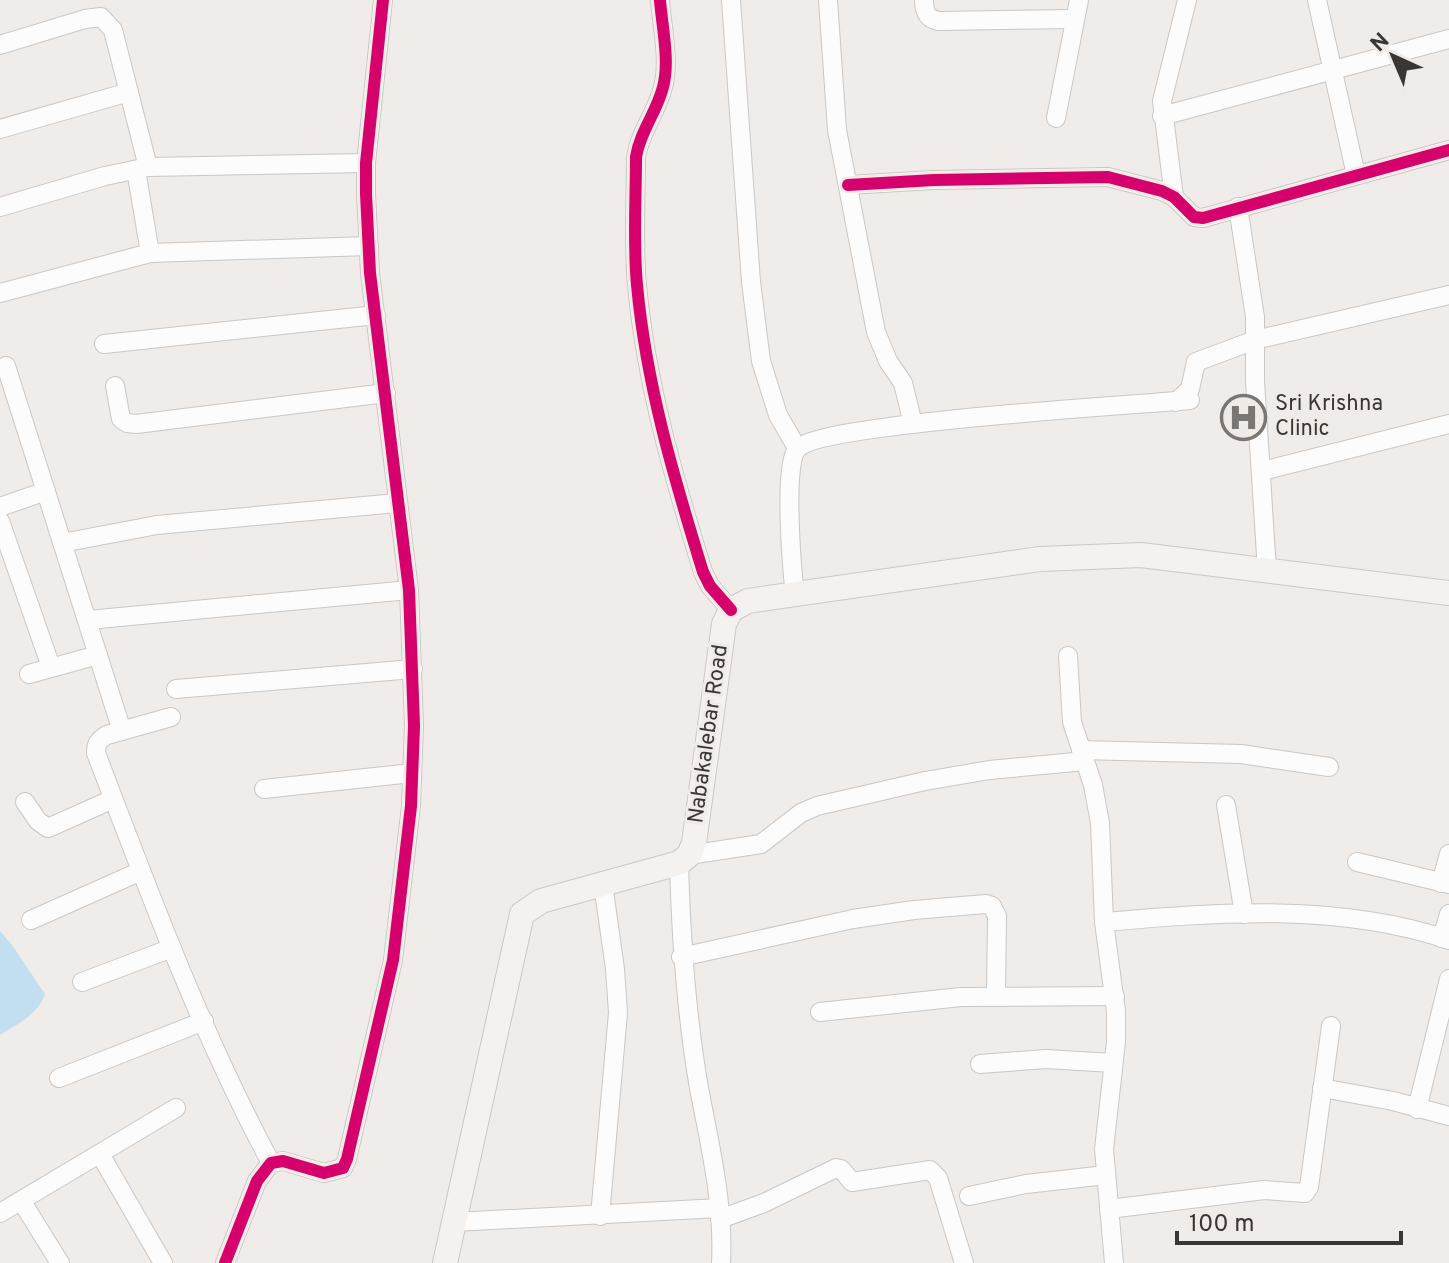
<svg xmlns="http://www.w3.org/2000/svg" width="1449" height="1263" viewBox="0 0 1449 1263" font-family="Overpass,sans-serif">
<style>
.water{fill:#c2dff2}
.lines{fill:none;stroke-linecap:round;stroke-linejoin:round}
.minor-casing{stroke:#cac7c5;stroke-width:20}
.major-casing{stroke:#cac8c7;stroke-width:26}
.minor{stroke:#fdfcfc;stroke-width:18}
.major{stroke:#f5f1ee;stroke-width:24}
.cycleway-casing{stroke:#f1ebe7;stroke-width:17}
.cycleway{stroke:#d6006c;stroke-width:12}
.labels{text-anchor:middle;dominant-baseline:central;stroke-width:6;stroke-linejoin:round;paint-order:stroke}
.poi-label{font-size:22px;fill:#393635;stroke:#f1ebe7;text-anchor:start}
.street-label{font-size:22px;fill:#393635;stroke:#f1ebe7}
</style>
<rect width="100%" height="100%" fill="#efece9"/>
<path class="water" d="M 0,931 L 12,945 L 45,994 C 38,1015 17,1024 0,1035 Z"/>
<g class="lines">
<defs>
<g id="minor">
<path d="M 660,0 C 662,27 670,61 663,87 C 657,112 640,131 636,157 C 636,199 633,243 637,285 C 646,384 674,478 703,572 L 710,586 L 731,610"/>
<path d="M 731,0 L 751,282 L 761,361 L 778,415 L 797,448"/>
<path d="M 828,0 L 837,130 L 876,332 L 888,361 L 903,383 L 913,424"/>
<path d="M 924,0 C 924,12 927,19 939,21 L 1075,19"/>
<path d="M 1317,0 L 1356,175"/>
<path d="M 0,45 L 85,19 L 101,17 L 113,30 L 148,167"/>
<path d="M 1162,116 L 1449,39"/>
<path d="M 1056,118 L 1079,0"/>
<path d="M 0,129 L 129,92"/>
<path d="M 136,170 L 150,253"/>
<path d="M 848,185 L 934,180 L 1108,177 L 1162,191 L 1174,197 L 1194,217 L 1203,218 L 1449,150"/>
<path d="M 1174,197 L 1162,101 L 1187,0"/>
<path d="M 0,207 L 105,176 L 148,167 L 366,163"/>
<path d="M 1238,207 L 1255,317 L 1255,381 L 1267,571"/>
<path d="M 0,293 L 150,253 L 369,246"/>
<path d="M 104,344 L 376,315"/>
<path d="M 6,366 L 122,731"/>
<path d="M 115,386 L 121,419 L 127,423 L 136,424 L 386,393"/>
<path d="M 1176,402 L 1190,389 L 1196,362 L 1255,340 L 1449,295"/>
<path d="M 1262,471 L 1449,424"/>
<path d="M 0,507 L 46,491"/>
<path d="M 0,521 L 51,667"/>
<path d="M 62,543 L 157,525 L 397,503"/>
<path d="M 795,595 C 792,570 783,465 797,449 C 820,423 1135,405 1190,400"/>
<path d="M 88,620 L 409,590"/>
<path d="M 1068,656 L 1072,722 L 1093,785 L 1100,823 L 1104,922 L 1116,1011 L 1116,1042 L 1104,1149 L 1114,1263"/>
<path d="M 29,674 L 98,655"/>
<path d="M 176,689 L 413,669"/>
<path d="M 171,717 L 107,735 C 98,740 96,744 96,753 C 149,892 201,1033 271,1163"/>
<path d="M 1081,750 L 1241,754 L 1329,767"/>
<path d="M 264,789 L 412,773"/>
<path d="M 25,802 L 38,821 L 48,828 L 113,799"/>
<path d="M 1226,805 L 1244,914"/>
<path d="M 689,855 L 761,844 L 801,813 L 817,806 L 925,781 L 990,770 L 1085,761"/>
<path d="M 1357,862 L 1449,884"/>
<path d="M 679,863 C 681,939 686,1013 699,1088 C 710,1146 724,1203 721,1263"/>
<path d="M 1441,883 L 1449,854"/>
<path d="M 31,920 L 141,871"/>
<path d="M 1104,922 C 1217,912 1340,903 1449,940"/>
<path d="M 1442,938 L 1449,914"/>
<path d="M 681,957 L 853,919 L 914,910 L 986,904 L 992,906 L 997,916 L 996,995"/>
<path d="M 82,982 L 172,948"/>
<path d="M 820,1012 L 961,997 L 1115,996"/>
<path d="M 980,1064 L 1046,1059 L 1113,1063"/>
<path d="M 59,1078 L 204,1021"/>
<path d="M 1322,1088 L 1393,1101 L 1449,1116"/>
<path d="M 1417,1109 L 1449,979"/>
<path d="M 100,1154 L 163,1263"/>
<path d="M 969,1196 L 1026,1184 L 1106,1175"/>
<path d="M 22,1202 L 60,1263"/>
<path d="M 1109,1209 L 1264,1190 L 1305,1193 L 1309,1187 L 1331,1026"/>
<path d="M 0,1213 L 176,1108"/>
<path d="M 600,1216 L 618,1013 L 615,969 L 603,884"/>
<path d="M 720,1219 L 764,1203 L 836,1168 L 841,1169 L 852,1182 L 930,1170 L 938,1178 L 964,1263"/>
<path d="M 454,1222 L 719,1208"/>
<path d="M 225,1263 L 257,1181 L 271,1163 L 283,1161 L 324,1173 L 343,1168 L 347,1159 L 393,960 L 411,806 L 414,726 L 409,590 L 370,273 L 366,194 L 366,163 L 383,0"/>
</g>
<path id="major" d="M 445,1263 L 522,914 L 541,901 L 679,863 L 689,855 L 694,843 L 724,624 L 731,610 L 748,601 L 1040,559 L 1141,555 L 1449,593"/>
</defs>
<use href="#minor" class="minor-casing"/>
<use href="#major" class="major-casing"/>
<use href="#minor" class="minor"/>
<use href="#major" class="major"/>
<defs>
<g id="cycleway">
<path d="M 660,0 C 662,27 670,61 663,87 C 657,112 640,131 636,157 C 636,199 633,243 637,285 C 646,384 674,478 703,572 L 710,586 L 731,610"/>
<path d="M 848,185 L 934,180 L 1108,177 L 1162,191 L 1174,197 L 1194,217 L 1203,218 L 1449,150"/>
<path d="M 225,1263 L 257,1181 L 271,1163 L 283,1161 L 324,1173 L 343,1168 L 347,1159 L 393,960 L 411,806 L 414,726 L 409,590 L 370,273 L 366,194 L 366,163 L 383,0"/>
</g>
</defs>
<use href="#cycleway" class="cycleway-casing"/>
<use href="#cycleway" class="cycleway"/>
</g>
<defs>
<symbol id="hospital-ring" viewBox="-11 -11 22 22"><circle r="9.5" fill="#f1ebe7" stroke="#797674" stroke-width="1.5"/><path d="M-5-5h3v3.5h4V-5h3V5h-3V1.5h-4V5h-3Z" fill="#797674"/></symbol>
</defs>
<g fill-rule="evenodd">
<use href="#hospital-ring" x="1218" y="392" width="51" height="51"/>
</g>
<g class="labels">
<g class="poi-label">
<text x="1275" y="404">Sri Krishna<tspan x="1275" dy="25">Clinic</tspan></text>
</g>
<g class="street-label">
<text transform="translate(709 734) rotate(-82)">Nabakalebar Road</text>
</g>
</g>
<g transform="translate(1393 56) rotate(316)" stroke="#f1ebe7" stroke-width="6" paint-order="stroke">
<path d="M0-6L14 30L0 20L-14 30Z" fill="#393635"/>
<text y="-12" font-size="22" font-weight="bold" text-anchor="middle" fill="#393635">N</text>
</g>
<path d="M1177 1231v12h224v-12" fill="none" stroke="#393635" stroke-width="4"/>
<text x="1189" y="1231" font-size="24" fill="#393635" stroke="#f1ebe7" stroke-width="6" paint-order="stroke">100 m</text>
</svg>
